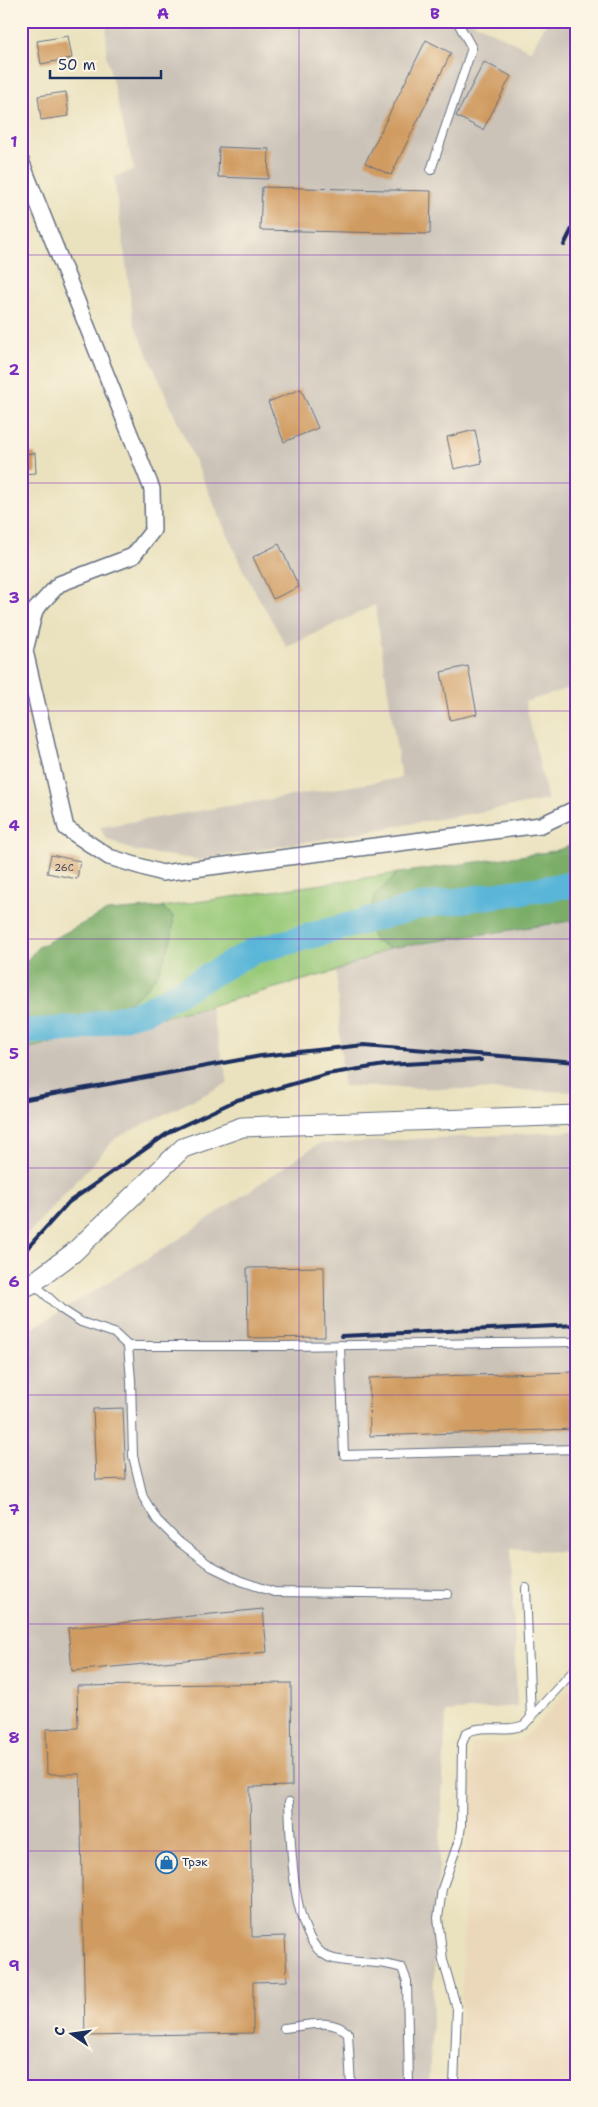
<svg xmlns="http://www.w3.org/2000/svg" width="598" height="2107" viewBox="0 0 598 2107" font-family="'Shantell Sans',sans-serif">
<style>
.built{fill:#ebd8ba}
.industrial{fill:#cbc3b8}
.green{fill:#98c978;stroke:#5a7c6b}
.forest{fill:#7aad68;stroke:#4a6e63}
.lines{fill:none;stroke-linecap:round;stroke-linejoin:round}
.river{stroke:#5ab6d8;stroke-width:26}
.building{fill:#d09b60}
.service-casing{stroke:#636e80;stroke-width:10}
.minor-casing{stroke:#636e80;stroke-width:18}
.tertiary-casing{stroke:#636e80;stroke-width:21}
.service{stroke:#fff;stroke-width:8}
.minor{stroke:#fff;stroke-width:15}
.tertiary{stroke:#fff;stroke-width:19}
.rail{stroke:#1b2f5e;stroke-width:4}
.grid{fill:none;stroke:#7b2cbf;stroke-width:1;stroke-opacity:0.55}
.labels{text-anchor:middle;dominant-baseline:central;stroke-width:4;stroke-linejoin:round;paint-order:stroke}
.number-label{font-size:10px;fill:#484a5e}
.poi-label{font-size:12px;fill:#1b2f5e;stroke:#fcf5e5;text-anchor:start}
.neatline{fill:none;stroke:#7b2cbf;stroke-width:2}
.grid-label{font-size:16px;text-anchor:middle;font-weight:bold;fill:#7b2cbf}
</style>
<rect width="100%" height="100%" fill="#fcf5e5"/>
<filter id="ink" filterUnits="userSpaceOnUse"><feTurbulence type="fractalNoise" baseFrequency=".02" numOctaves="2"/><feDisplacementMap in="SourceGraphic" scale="10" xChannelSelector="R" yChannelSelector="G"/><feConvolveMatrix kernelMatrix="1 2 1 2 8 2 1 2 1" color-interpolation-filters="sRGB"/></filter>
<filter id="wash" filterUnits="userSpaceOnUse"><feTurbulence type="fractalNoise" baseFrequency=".0096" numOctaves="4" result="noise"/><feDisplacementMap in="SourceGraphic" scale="20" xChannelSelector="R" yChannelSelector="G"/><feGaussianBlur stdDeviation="1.12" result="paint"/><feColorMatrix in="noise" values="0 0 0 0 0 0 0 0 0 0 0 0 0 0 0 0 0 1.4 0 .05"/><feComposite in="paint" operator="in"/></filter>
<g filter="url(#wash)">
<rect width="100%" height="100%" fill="#eae2be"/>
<path class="built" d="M 577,1682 L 577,2086 L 458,2086 L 471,1744 L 520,1742 Z"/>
<g class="industrial">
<path d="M 107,21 L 470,21 L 531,51 L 547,21 L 577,21 L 577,686 L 525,702 L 548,800 L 201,860 L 135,851 L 105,838 L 100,827 L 401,778 L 375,605 L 287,647 L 243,570 L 134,323 L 114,177 L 134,170 L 106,54 Z"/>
<path d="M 577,920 L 577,1092 L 343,1086 L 336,971 L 390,948 Z"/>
<path d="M 210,1006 L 228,1083 L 116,1138 L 21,1241 L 21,1050 Z"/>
<path d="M 577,1131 L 577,1553 L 511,1548 L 517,1706 L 446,1712 L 429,2086 L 21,2086 L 21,1335 L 173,1243 L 318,1144 Z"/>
</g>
<path class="green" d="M 398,873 L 375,895 L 374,941 L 390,948 L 336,971 L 210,1006 L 21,1050 L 21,1016 C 47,1030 81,1018 109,1012 L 173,916 L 162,907 Z"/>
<g class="forest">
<path d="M 577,843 L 577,920 L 390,948 L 374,941 L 367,921 L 375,895 L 398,873 L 555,851 Z"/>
<path d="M 162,907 L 173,916 C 174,933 171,941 165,957 C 149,1000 119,1010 77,1019 C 58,1023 39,1026 21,1016 L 21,968 L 38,947 L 107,911 Z"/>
</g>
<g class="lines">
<path class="river" d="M 21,1032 L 81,1028 L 146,1011 L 251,952 L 420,906 L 577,884"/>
</g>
<g id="blocks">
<g class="building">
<path d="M 68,36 L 72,58 L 41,64 L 37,41 Z"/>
<path d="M 426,40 L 451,53 L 391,175 L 365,163 Z"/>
<path d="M 484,62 L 511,76 L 483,130 L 456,116 Z"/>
<path d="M 66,92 L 69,116 L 41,120 L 38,96 Z"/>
<path d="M 219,147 L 269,149 L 268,179 L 218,177 Z"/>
<path d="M 262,187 L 431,191 L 430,234 L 260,230 Z"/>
<path d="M 301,389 L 318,428 L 284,442 L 268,402 Z"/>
<path d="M 475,430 L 482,463 L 454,469 L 447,437 Z"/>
<path d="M 35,453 L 36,473 L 21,474 L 21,454 Z"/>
<path d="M 279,544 L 299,587 L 273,599 L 253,557 Z"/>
<path d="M 468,666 L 477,714 L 450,720 L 441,672 Z"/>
<path d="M 51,855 L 80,861 L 77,879 L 47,873 Z"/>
<path d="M 324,1267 L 325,1337 L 248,1338 L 247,1268 Z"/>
<path d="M 575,1372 L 577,1429 L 370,1436 L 369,1378 Z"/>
<path d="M 123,1408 L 126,1479 L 96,1480 L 93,1409 Z"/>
<path d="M 263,1609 L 267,1652 L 72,1671 L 68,1628 Z"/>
<path d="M 291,1683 L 292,1786 L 250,1787 L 252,1937 L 285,1936 L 287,1981 L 253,1982 L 253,2033 L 85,2036 L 80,1774 L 47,1774 L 46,1729 L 78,1728 L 77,1686 Z"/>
</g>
</g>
</g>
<g filter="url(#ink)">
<use href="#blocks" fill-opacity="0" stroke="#636e80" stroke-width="1"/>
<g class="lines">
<defs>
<g id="service">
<path d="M 431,170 L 472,48 L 457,21"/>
<path d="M 33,1283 L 61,1309 L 81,1322 L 114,1333 L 128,1346 L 131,1380 L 133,1456 L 143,1497 L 157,1520 L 179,1542 L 212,1567 L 241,1581 L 274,1592 L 448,1594"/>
<path d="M 340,1345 L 344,1455 L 577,1449"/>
<path d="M 128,1346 L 287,1346 L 577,1342"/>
<path d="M 526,1588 L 531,1718"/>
<path d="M 289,1802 C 291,1838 290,1950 334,1959 C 356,1964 379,1960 402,1968 L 407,1981 L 409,2086"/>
<path d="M 284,2028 C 306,2026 330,2017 348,2033 L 351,2086"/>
<path d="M 454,2086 L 457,2009 L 443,1960 L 438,1918 L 442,1889 L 459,1840 L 461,1826 L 462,1744 L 466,1733 C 484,1723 505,1733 524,1725 L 577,1667"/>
</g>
<path id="minor" d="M 21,161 L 152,489 L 153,530 L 133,556 L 59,584 L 35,610 L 25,651 L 66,828 L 109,857 L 162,873 L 541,825 L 577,808"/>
<path id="tertiary" d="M 21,1289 L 33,1283 L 73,1253 L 183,1148 L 242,1127 L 577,1115"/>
</defs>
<use href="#service" class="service-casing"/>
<use href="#minor" class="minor-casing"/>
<use href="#tertiary" class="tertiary-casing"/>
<use href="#service" class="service"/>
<use href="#minor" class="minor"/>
<use href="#tertiary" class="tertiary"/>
<g class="rail">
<path d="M 564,245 L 577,219"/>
<path d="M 21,1100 L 261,1056 L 364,1045 L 577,1062"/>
<path d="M 21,1255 L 69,1202 L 171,1131 L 237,1100 L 327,1074 L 385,1065 L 481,1060"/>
<path d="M 341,1336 L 577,1325"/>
</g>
</g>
</g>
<path class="grid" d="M 299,21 L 299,2086M 21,255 L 577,255M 21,483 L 577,483M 21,711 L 577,711M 21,939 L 577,939M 21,1168 L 577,1168M 21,1395 L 577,1395M 21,1624 L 577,1624M 21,1851 L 577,1851"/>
<defs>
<symbol id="shop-ring" viewBox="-11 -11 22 22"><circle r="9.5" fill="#fcf5e5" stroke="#1f6fb2" stroke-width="1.5"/><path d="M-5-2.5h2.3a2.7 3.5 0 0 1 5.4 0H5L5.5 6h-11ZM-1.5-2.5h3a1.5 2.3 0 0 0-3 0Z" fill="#1f6fb2"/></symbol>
</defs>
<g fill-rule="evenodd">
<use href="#shop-ring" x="154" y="1850" width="25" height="25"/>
</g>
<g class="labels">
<g class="number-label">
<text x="64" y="867">26С</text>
</g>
<g class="poi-label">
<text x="182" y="1862">Трэк</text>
</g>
</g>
<rect width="598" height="2107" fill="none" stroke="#fcf5e5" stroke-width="55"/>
<g transform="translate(72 2034) rotate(283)" stroke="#fcf5e5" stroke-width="4" paint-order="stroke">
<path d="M0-4L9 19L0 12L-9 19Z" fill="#1b2f5e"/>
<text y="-8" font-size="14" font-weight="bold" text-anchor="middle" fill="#1b2f5e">С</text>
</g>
<path d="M50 70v8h111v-8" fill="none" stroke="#1b2f5e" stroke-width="2.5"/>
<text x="58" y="70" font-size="15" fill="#1b2f5e" stroke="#fcf5e5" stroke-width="4" paint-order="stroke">50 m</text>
<rect x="28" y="28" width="542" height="2052" class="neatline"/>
<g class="grid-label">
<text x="163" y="19">A</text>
<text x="435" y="19">B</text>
<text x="14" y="147">1</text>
<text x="14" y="375">2</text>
<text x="14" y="603">3</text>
<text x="14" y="831">4</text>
<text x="14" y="1059">5</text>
<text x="14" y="1287">6</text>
<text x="14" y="1515">7</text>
<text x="14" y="1743">8</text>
<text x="14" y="1971">9</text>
</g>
</svg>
